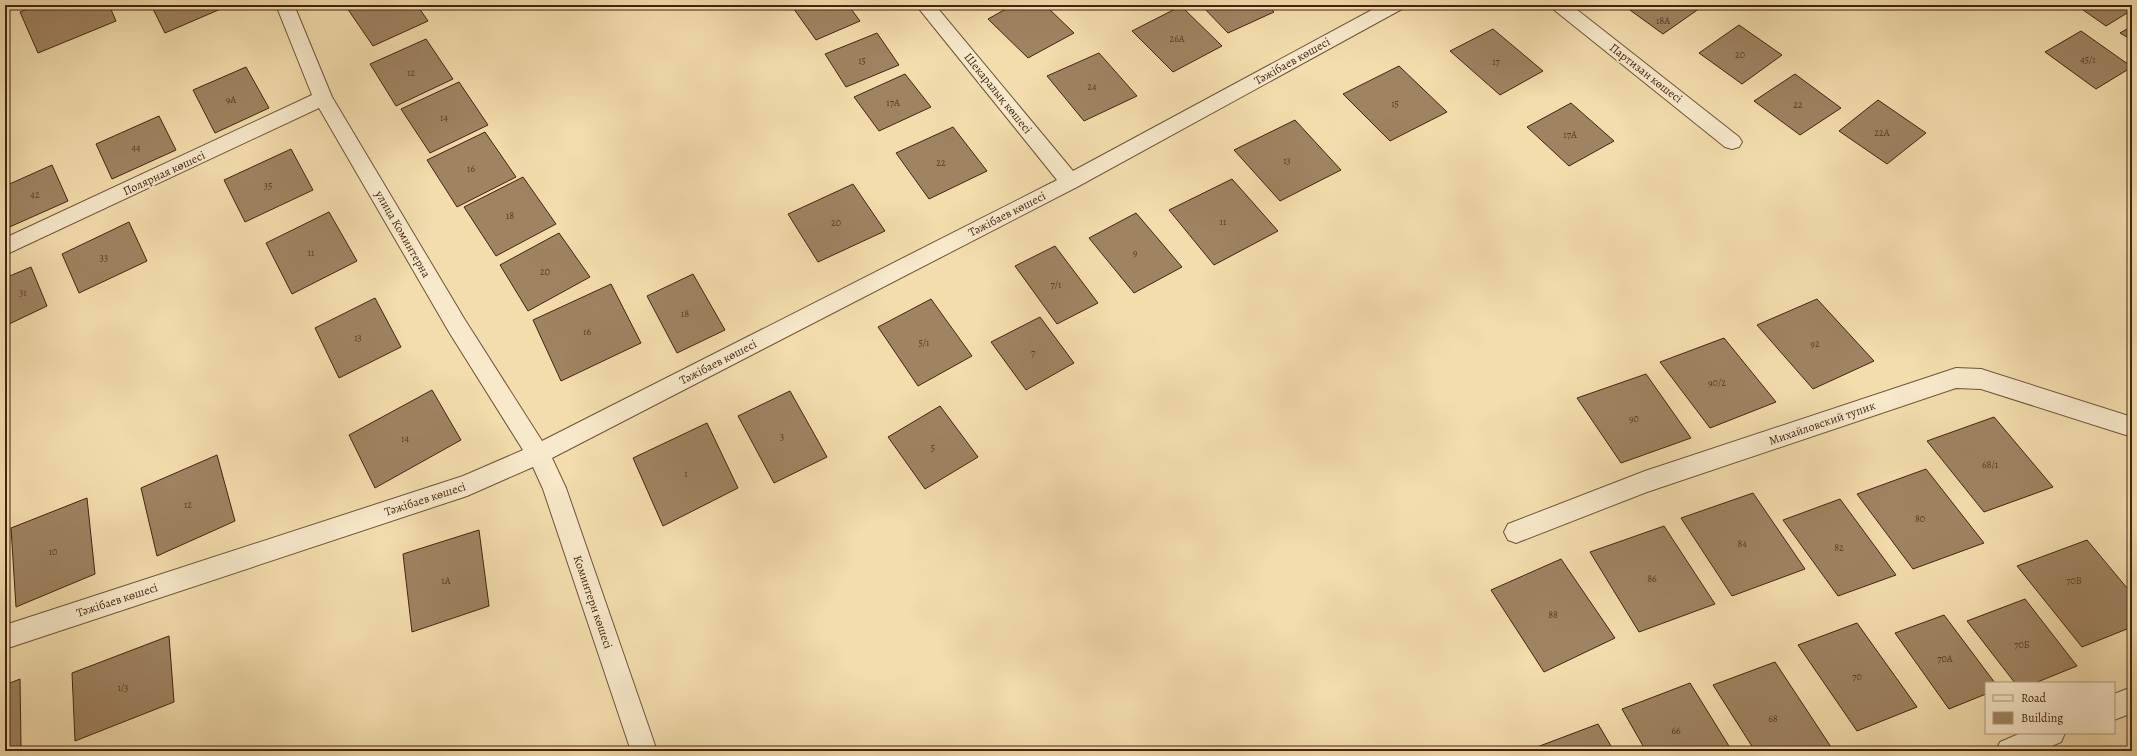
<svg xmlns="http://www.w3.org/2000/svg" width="2137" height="756" viewBox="0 0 2137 756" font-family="Alegreya,serif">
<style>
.building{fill:#9f8462;stroke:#442310}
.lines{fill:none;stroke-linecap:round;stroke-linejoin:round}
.street-casing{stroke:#705237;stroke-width:2}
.street{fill:#f7e9ca;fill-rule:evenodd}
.labels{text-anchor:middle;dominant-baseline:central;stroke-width:3.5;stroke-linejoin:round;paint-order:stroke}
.number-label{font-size:10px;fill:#5b3b24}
.street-label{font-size:12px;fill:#442310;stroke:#f7e9ca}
</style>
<rect width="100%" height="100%" fill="#f3ddad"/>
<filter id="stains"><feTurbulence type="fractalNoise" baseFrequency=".005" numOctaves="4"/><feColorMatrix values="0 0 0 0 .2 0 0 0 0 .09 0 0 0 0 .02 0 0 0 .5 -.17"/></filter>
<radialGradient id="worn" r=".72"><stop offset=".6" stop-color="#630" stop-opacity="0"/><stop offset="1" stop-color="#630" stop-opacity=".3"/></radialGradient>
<g class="building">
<path d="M 39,5 L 109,5 L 116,21 L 38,53 L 20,12 Z"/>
<path d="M 151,5 L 222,5 L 223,8 L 165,33 Z"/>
<path d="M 353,5 L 417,5 L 428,21 L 373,46 L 347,8 Z"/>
<path d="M 791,5 L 848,5 L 860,21 L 816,40 Z"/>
<path d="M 1013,5 L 1045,5 L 1074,33 L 1028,58 L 988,19 Z"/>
<path d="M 1201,5 L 1267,5 L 1274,12 L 1228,33 Z"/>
<path d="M 1623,5 L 1702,5 L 1703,6 L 1663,34 Z"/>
<path d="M 2076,5 L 2132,5 L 2132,10 L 2106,26 Z"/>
<path d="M 1181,6 L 1222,46 L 1173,72 L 1132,31 Z"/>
<path d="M 1739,25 L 1782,55 L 1742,84 L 1699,53 Z"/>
<path d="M 2132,26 L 2132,40 L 2120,33 Z"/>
<path d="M 1493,29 L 1543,71 L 1500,95 L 1450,51 Z"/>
<path d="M 2081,31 L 2132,67 L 2096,89 L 2045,52 Z"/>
<path d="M 877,33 L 899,65 L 846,87 L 825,54 Z"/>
<path d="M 426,39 L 453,79 L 396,106 L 370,64 Z"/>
<path d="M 1099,53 L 1137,96 L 1084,121 L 1047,76 Z"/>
<path d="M 1399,66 L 1447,112 L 1390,141 L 1343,94 Z"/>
<path d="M 246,67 L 269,108 L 215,133 L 193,90 Z"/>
<path d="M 905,74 L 931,107 L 879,131 L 854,97 Z"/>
<path d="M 1795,74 L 1841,108 L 1800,135 L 1754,101 Z"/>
<path d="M 459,82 L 488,125 L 430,153 L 401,109 Z"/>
<path d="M 1878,100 L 1926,133 L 1887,164 L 1839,131 Z"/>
<path d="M 1571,103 L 1614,141 L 1569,166 L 1527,127 Z"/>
<path d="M 159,116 L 176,150 L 112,179 L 96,144 Z"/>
<path d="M 1295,120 L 1341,170 L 1280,201 L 1234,150 Z"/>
<path d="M 953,127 L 987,171 L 929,199 L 896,153 Z"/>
<path d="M 485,132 L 516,177 L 457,207 L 427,160 Z"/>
<path d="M 291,149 L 313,190 L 245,222 L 224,180 Z"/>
<path d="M 52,165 L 68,201 L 5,229 L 5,186 Z"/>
<path d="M 523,177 L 556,224 L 496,256 L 464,207 Z"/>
<path d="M 1232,179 L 1278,231 L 1214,265 L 1169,210 Z"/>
<path d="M 853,184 L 885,231 L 818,262 L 788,214 Z"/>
<path d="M 329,212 L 357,261 L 292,294 L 266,243 Z"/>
<path d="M 1136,213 L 1182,267 L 1134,293 L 1089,238 Z"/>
<path d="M 129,222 L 147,261 L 79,293 L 62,254 Z"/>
<path d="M 559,233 L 590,277 L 528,311 L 500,265 Z"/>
<path d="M 1055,246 L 1098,303 L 1057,324 L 1015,266 Z"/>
<path d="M 31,267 L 47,306 L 5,326 L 5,278 Z"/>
<path d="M 693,274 L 725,330 L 677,353 L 647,296 Z"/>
<path d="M 611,284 L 641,343 L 561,381 L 533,320 Z"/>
<path d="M 375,298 L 401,347 L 339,378 L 315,328 Z"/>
<path d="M 931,299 L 972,356 L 918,386 L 878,327 Z"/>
<path d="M 1817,299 L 1874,361 L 1813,389 L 1757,325 Z"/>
<path d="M 1040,317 L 1074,363 L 1026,390 L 991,342 Z"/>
<path d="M 1724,338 L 1776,402 L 1710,428 L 1660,362 Z"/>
<path d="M 1646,374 L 1691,438 L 1621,463 L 1577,398 Z"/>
<path d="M 432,390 L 461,440 L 375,488 L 349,435 Z"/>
<path d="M 790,391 L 827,457 L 774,483 L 738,416 Z"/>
<path d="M 940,406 L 978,457 L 925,489 L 888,437 Z"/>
<path d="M 1994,417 L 2053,487 L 1984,512 L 1927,441 Z"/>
<path d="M 707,423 L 738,488 L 663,526 L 633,458 Z"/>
<path d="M 217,455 L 235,521 L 157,556 L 141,488 Z"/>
<path d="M 1926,469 L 1984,543 L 1913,569 L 1857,494 Z"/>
<path d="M 1753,493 L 1805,569 L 1732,596 L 1681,518 Z"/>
<path d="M 87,498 L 95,574 L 16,607 L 11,528 Z"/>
<path d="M 1840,499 L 1896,575 L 1838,596 L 1783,520 Z"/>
<path d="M 1664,526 L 1715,604 L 1639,632 L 1590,552 Z"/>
<path d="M 479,530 L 489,606 L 412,632 L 403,554 Z"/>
<path d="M 2087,540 L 2132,594 L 2132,627 L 2082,647 L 2017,566 Z"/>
<path d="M 1561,559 L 1615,638 L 1544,672 L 1491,590 Z"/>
<path d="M 2025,599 L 2077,666 L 2035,683 L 2015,683 L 1967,621 Z"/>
<path d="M 1944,615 L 1995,683 L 1986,683 L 1986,694 L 1949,709 L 1895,633 Z"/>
<path d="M 1857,623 L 1917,707 L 1857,731 L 1798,645 Z"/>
<path d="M 169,636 L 174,702 L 75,741 L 72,673 Z"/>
<path d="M 1775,662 L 1833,750 L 1755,751 L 1713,685 Z"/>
<path d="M 20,679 L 21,746 L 5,751 L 5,685 Z"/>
<path d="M 1690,683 L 1732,751 L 1646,751 L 1622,709 Z"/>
<path d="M 1598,724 L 1614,751 L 1529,750 Z"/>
</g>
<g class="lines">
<defs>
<g id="street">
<path d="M 276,5 L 294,5 L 332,97 L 465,320 L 542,441 L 1057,180 L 916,5 L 935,5 L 1073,171 L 1381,5 L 1405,5 L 1402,9 L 1077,187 L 552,458 L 566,488 L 657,751 L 631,751 L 543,489 L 533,467 L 467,496 L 5,649 L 5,625 L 463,476 L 523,450 L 449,332 L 319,108 L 5,255 L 5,238 L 312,95 Z"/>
<path d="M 1550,5 L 1571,5 L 1739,137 L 1742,142 L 1739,147 L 1732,149 L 1725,147 L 1553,9 Z"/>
<path d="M 1956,368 L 1981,369 L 2132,417 L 2132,437 L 1981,389 L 1956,388 L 1647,492 L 1516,543 L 1508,540 L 1504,532 L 1508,524 L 1645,471 Z"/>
<path d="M 2132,687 L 2132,713 L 2114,720 L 2114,694 Z"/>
<path d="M 2021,733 L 2065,733 L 2061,742 L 2040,751 L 1996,751 L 2000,742 Z"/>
</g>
</defs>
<use href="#street" class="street-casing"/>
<use href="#street" class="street"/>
</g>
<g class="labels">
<g class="number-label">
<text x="1663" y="20">18А</text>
<text x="1177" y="38">26А</text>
<text x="1740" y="54">20</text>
<text x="2088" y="59">45/1</text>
<text x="862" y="60">15</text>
<text x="1496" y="61">17</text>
<text x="411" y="72">12</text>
<text x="1092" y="86">24</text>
<text x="231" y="99">9А</text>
<text x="893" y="102">17А</text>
<text x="1395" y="103">15</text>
<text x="1798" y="104">22</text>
<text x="444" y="117">14</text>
<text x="1882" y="132">22А</text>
<text x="1570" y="134">17А</text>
<text x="136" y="147">44</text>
<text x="1287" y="160">13</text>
<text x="941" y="162">22</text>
<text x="471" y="168">16</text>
<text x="268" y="185">35</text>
<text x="35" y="194">42</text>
<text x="510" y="215">18</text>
<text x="1223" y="221">11</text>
<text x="836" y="222">20</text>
<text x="311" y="252">11</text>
<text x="1135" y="252">9</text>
<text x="104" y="257">33</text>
<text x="545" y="271">20</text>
<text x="1056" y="284">7/1</text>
<text x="23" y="292">31</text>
<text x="685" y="313">18</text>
<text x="587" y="331">16</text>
<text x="358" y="337">13</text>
<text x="924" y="342">5/1</text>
<text x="1815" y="343">92</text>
<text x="1033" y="352">7</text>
<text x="1717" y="382">90/2</text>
<text x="1634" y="418">90</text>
<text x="782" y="436">3</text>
<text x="405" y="438">14</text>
<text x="933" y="447">5</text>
<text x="1990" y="464">68/1</text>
<text x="686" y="473">1</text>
<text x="188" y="504">12</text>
<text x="1920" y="518">80</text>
<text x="1742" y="543">84</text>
<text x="1839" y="547">82</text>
<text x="53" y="551">10</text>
<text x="1652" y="578">86</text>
<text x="446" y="580">1А</text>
<text x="2074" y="580">70В</text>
<text x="1553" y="614">88</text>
<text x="2022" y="644">70Б</text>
<text x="1945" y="658">70А</text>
<text x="1857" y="676">70</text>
<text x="123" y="687">1/3</text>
<text x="1773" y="718">68</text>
<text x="1676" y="730">66</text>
</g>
<g class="street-label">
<text transform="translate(1292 61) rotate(-29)">Тәжібаев көшесі</text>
<text transform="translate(1646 73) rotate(38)">Партизан көшесі</text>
<text transform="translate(998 93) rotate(51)">Шекаралық көшесі</text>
<text transform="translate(164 173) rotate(-25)">Полярная көшесі</text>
<text transform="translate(1007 214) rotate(-27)">Тәжібаев көшесі</text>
<text transform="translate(403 234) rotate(60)">улица Коминтерна</text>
<text transform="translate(718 362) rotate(-27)">Тәжібаев көшесі</text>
<text transform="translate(1822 423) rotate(-19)">Михайловский тупик</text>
<text transform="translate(425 499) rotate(-18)">Тәжібаев көшесі</text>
<text transform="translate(117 600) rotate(-18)">Тәжібаев көшесі</text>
<text transform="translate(593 602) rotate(71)">Коминтерн көшесі</text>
</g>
</g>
<rect width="2137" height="756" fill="none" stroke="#f3ddad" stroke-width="20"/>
<rect x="6" y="6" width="2125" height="744" fill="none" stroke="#442310" stroke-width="2"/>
<rect x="10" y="10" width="2117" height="736" fill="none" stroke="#442310"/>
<rect x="1985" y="682" width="130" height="52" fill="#f7e9ca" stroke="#af9a80"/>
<rect x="1993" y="695" width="20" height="6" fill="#f7e9ca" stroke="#af9a80"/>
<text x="2021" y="702" font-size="12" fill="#442310">Road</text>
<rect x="1993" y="712" width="20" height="12" fill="#9f8462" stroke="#af9a80"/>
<text x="2021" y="722" font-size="12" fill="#442310">Building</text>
<rect width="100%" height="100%" filter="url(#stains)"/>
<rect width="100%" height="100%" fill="url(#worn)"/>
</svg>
